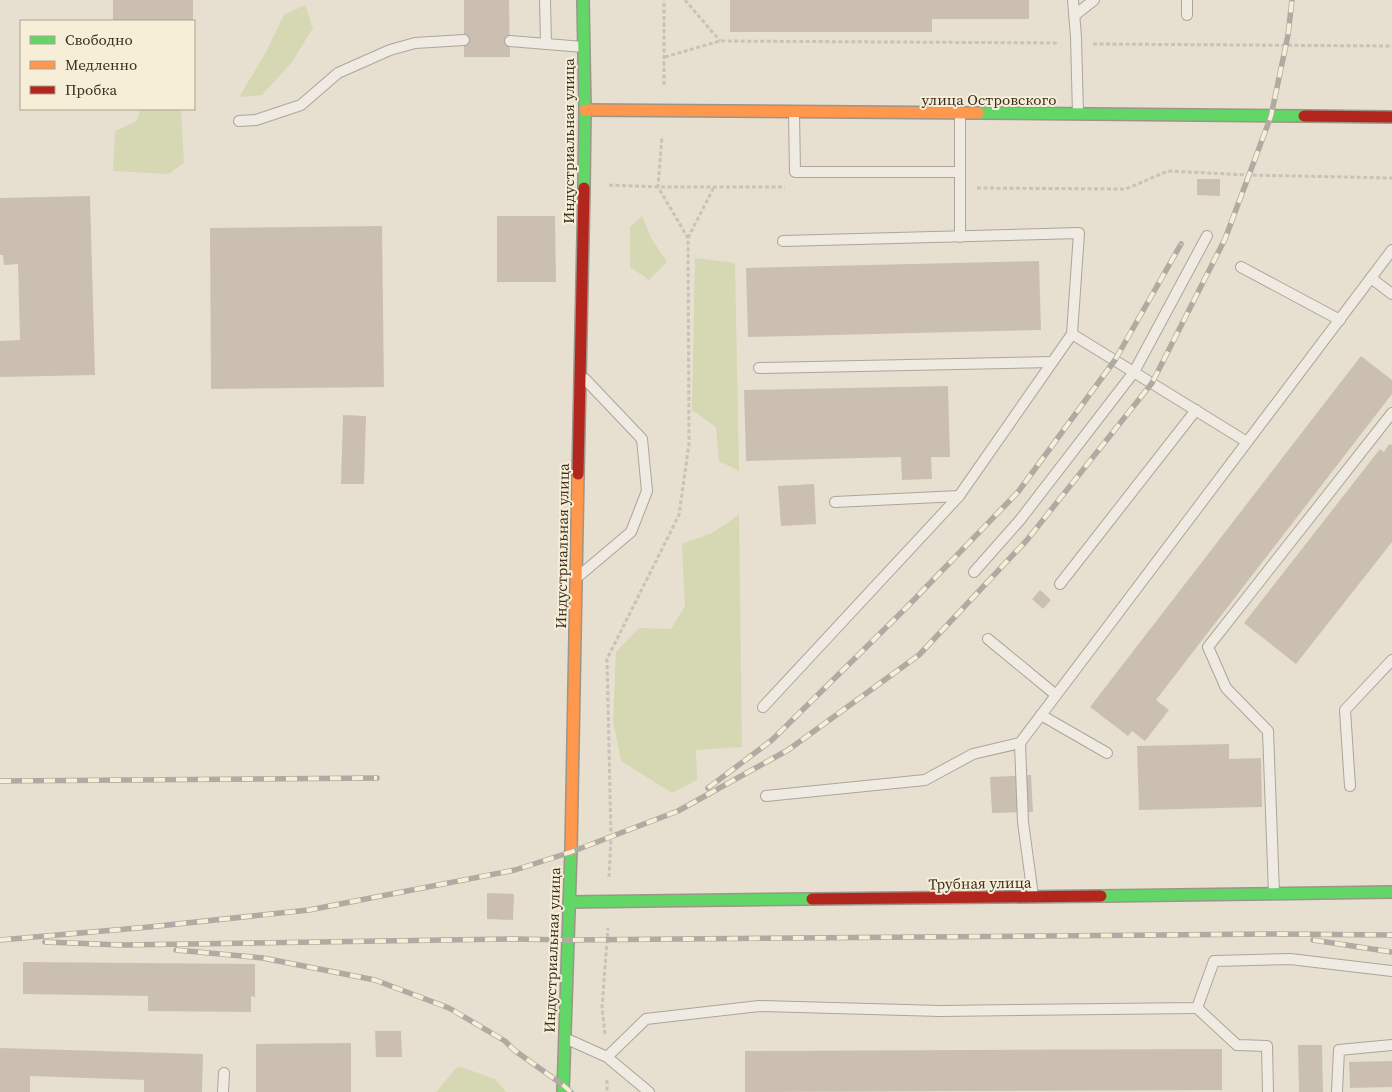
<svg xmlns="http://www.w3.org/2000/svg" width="1392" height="1092" viewBox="0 0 1392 1092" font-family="'Source Serif 4',serif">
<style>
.green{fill:#d6d7b3}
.building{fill:#cbbfb2}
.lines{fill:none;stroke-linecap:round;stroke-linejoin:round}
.lane-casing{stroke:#ada599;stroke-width:12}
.fast-casing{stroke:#9c958a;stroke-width:14}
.slow-casing{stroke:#9c958a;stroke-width:14}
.jam-casing{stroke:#9c958a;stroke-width:14}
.path{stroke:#c8c2b9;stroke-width:3;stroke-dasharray:4 2.5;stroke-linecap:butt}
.lane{stroke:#efebe3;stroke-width:10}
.fast{stroke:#63d668;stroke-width:11}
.slow{stroke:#ff974d;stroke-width:11}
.jam{stroke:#b3261e;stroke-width:11}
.rail-casing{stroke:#afaaa2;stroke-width:5.5}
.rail{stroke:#f7eed8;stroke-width:4;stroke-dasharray:11;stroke-linecap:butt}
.labels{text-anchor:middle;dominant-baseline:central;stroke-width:4;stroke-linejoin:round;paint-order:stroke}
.street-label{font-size:15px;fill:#3d2e20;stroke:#f7eed8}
</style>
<rect width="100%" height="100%" fill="#e7e0d1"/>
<g class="green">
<path d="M 305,5 L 313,28 L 292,62 L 262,95 L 239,97 L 265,54 L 284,15 Z"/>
<path d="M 140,109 L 181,109 L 184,163 L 168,174 L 113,171 L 115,131 L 137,121 Z"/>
<path d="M 642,216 L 651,238 L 667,262 L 649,280 L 630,267 L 630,227 Z"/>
<path d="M 695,258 L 735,263 L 739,471 L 719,461 L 716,427 L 692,410 Z"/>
<path d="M 739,515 L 742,747 L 696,750 L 697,780 L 672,793 L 621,761 L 613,721 L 616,652 L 639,628 L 671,629 L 685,606 L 682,544 L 712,533 Z"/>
<path d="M 458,1066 L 495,1079 L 506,1092 L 436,1092 Z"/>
</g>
<g class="building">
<rect x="113" y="0" width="80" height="21"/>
<path d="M 464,0 L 509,0 L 510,57 L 464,57 Z"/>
<path d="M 730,0 L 1029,0 L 1029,19 L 932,19 L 932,32 L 730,32 Z"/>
<path d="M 1197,179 L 1220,179 L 1220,196 L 1197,195 Z"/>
<path d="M 90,196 L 95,375 L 0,377 L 0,341 L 20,340 L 18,264 L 4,265 L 3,255 L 0,255 L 0,198 Z"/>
<path d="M 497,216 L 555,216 L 556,282 L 497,282 Z"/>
<path d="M 382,226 L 384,387 L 211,389 L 210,228 Z"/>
<path d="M 1039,261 L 1041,330 L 748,337 L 746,268 Z"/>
<path d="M 1361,356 L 1392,380 L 1392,394 L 1156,700 L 1169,710 L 1145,741 L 1132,731 L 1128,736 L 1090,707 Z"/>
<path d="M 948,386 L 950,457 L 931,457 L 932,479 L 902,480 L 901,457 L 746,461 L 744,390 Z"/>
<path d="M 343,415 L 366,416 L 364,484 L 341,484 Z"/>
<path d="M 1389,444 L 1392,445 L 1392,542 L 1296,664 L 1244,623 L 1380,449 L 1384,452 Z"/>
<path d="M 814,484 L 816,524 L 781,526 L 778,486 Z"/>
<path d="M 1040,590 L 1051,600 L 1043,609 L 1032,599 Z"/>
<path d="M 1229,744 L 1229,759 L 1261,758 L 1262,807 L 1139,810 L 1137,746 Z"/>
<path d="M 1031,775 L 1033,812 L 992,813 L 990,777 Z"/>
<path d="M 487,893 L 514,894 L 513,920 L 487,919 Z"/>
<path d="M 23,962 L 255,964 L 255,997 L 251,996 L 251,1012 L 148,1011 L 148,996 L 23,994 Z"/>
<path d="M 375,1031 L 401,1031 L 402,1057 L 376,1057 Z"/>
<path d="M 351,1043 L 351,1092 L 256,1092 L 256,1044 Z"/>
<path d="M 1298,1045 L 1322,1045 L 1323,1092 L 1299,1092 Z"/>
<path d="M 0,1048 L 203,1054 L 202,1092 L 144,1092 L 144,1080 L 30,1076 L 30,1092 L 0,1092 Z"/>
<path d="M 1222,1049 L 1222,1090 L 745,1092 L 745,1051 Z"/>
<path d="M 1392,1061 L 1392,1087 L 1350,1088 L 1349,1062 Z"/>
</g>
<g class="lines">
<defs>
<g id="lane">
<path d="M 545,0 L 546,44"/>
<path d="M 1073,0 L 1076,37 L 1078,114"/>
<path d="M 1187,0 L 1187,15"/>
<path d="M 1075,15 L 1094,0"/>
<path d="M 510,41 L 583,47"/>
<path d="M 794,113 L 795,172 L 960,172"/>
<path d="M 960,115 L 960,237"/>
<path d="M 239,121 L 256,120 L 301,105 L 338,73 L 390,50 L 415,43 L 464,40"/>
<path d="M 1241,267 L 1340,320"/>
<path d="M 1371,278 L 1392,294"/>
<path d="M 1072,334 L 1247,442"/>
<path d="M 759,368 L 1052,362"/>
<path d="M 835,502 L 959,496"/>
<path d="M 974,572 L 1020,520 L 1134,372 L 1207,236"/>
<path d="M 580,575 L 631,532 L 647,491 L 642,439 L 585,379"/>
<path d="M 1060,584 L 1196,410"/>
<path d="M 988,639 L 1056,695"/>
<path d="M 763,707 L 959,496 L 1072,334 L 1079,233 L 783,241"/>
<path d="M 1041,715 L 1107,753"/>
<path d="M 1350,786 L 1345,710 L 1392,660"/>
<path d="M 766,796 L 925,780 L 973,754 L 1020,743"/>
<path d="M 1274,893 L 1268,731 L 1226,688 L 1208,647 L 1392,413"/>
<path d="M 1033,896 L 1023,822 L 1020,743 L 1392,250"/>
<path d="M 1197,1008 L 1237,1045 L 1267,1046 L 1268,1092"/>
<path d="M 567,1039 L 607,1057 L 649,1092"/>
<path d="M 607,1057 L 646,1019 L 759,1006 L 941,1011 L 1197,1008 L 1214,961 L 1290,959 L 1392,971"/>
<path d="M 223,1092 L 224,1073"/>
<path d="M 1337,1092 L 1339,1050 L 1392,1045"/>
</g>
<g id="fast">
<path d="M 583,0 L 585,110 L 584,188"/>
<path d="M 978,113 L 1304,116"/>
<path d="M 1101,896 L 1392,892"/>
<path d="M 569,902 L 812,899"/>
<path d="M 563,1092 L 571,850"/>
</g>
<g id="slow">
<path d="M 585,110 L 978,113"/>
<path d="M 571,850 L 578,474"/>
</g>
<g id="jam">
<path d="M 1304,116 L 1392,117"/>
<path d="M 578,474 L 584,188"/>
<path d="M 812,899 L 1101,896"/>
</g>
</defs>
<use href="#lane" class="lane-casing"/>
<use href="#fast" class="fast-casing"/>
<use href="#slow" class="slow-casing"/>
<use href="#jam" class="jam-casing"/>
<g class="path">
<path d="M 685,0 L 720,41"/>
<path d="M 1093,44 L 1392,46"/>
<path d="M 665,57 L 720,41 L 1059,43"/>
<path d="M 664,85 L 664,0"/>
<path d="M 609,185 L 658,187 L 785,187"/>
<path d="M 977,188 L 1126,189 L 1168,171 L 1249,175 L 1392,178"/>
<path d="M 688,238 L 714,187"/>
<path d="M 609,877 L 611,837 L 607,659 L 679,515 L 689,444 L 688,238 L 658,187 L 662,136"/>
<path d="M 605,1034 L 602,1007 L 608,928"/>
<path d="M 607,1080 L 607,1092"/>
</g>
<use href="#lane" class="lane"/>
<use href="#fast" class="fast"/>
<use href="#slow" class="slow"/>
<use href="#jam" class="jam"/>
<defs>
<g id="rail">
<path d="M 0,781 L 377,778"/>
<path d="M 708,788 L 772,740 L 906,608 L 1018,492 L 1115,360 L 1181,244"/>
<path d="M 0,940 L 149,927 L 309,910 L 515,870 L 571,852 L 678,811 L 788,750 L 919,655 L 1027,540 L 1152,383 L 1225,239 L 1249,175 L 1271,116 L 1288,35 L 1292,0"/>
<path d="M 1313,940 L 1392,952"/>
<path d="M 45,942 L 121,945 L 515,939 L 568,940 L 1275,934 L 1392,935"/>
<path d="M 176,950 L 263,958 L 375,980 L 449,1008 L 505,1041 L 514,1050 L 563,1085 L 571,1092"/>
</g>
</defs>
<use href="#rail" class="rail-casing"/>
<use href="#rail" class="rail"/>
</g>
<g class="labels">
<g class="street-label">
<text x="989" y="99">улица Островского</text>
<text transform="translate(568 141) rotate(-90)">Индустриальная улица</text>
<text transform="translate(562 546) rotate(-89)">Индустриальная улица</text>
<text transform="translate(980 883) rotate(-1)">Трубная улица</text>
<text transform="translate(552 950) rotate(-88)">Индустриальная улица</text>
</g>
</g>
<rect x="20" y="20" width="175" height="90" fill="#f7eed8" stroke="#ada18e"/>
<rect x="30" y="36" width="25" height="8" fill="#63d668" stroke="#ada18e"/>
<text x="65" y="45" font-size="15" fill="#3d2e20">Свободно</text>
<rect x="30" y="61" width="25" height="8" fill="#ff974d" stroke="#ada18e"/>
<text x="65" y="70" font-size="15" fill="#3d2e20">Медленно</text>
<rect x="30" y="86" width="25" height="8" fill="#b3261e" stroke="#ada18e"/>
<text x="65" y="95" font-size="15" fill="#3d2e20">Пробка</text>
</svg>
